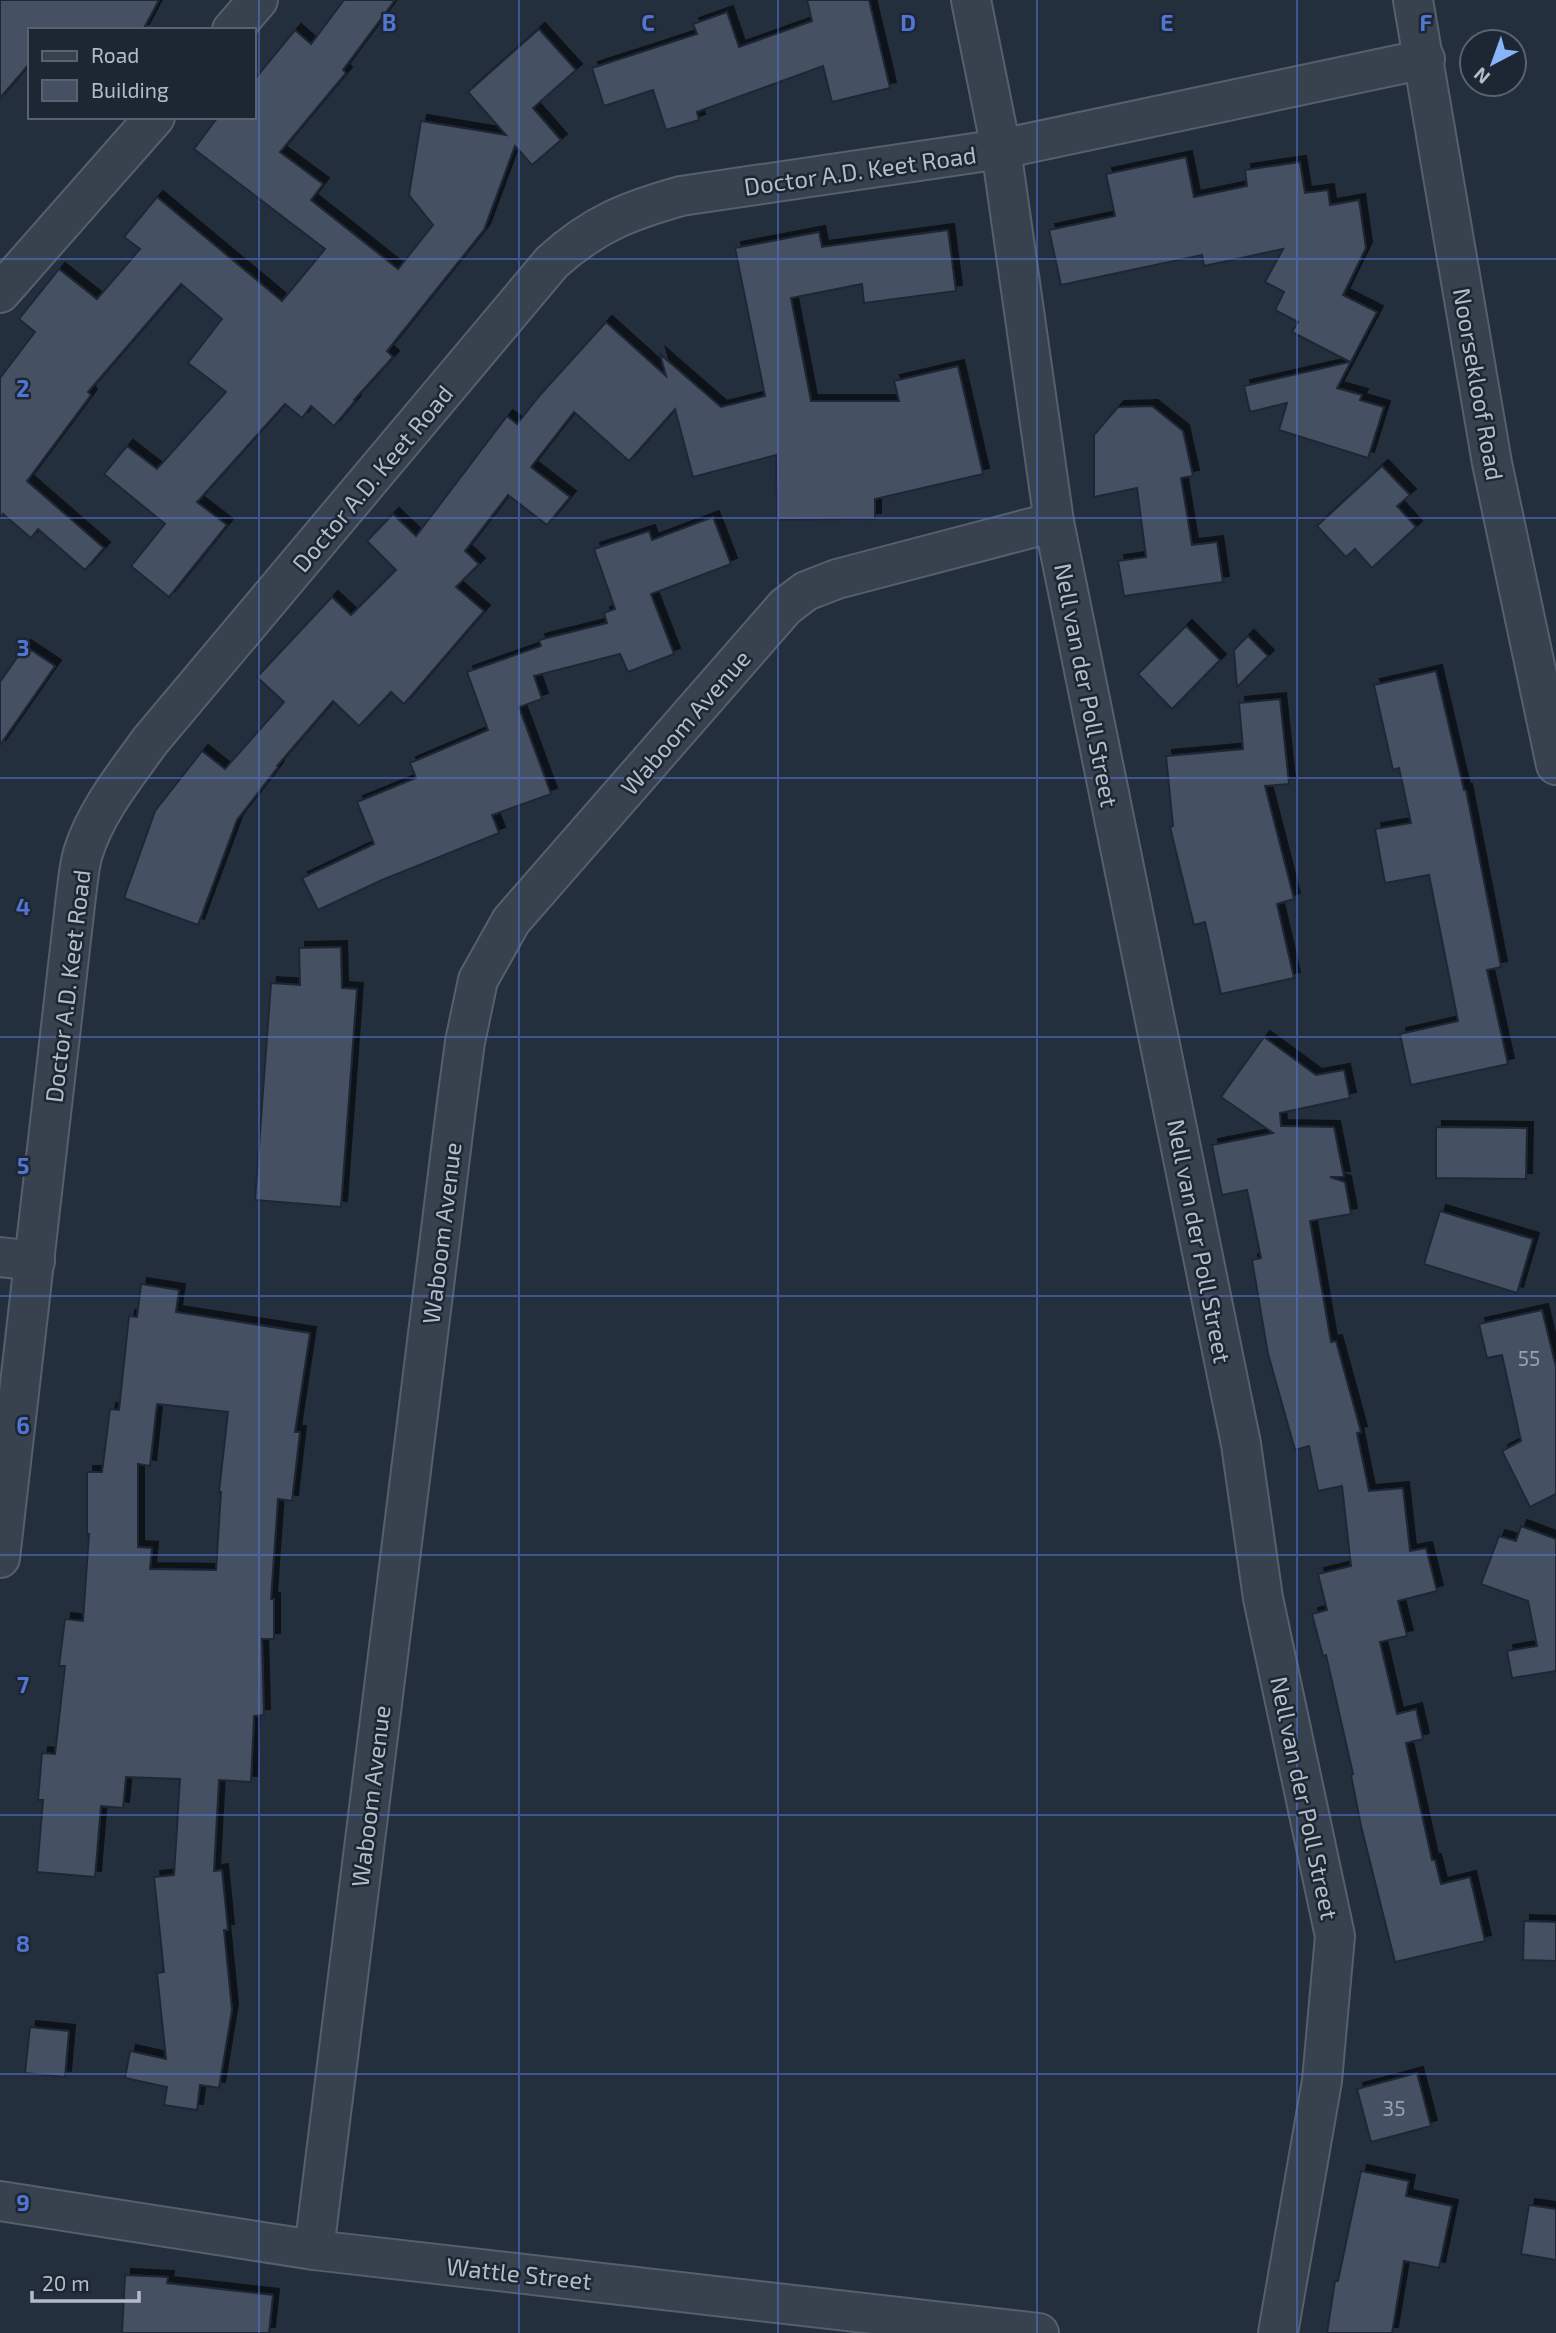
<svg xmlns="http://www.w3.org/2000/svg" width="1556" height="2333" viewBox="0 0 1556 2333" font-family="'Exo 2',sans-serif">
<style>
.building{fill:#455162;stroke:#1f2835;stroke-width:2;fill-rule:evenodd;filter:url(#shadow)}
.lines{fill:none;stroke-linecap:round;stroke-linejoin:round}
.minor-casing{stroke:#565f6c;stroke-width:42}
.minor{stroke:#38414e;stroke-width:38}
.grid{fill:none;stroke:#5274d3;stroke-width:2;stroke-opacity:0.55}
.labels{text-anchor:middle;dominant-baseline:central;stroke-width:5;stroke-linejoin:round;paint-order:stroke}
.number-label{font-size:21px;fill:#98a1af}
.street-label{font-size:24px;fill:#b4bcc9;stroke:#1d2633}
.grid-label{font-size:23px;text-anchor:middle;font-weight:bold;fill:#5274d3;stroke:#1d2633;stroke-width:5;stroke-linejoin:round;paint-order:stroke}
</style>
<defs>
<filter id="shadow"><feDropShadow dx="6" dy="-6" stdDeviation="0" flood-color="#0009"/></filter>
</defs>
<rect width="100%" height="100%" fill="#242f3e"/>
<g class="building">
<path d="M 0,0 L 159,0 L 143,30 L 30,30 L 30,63 L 0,98 Z"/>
<path d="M 344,0 L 395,0 L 343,70 L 346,73 L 280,152 L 323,184 L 311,200 L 398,269 L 433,225 L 409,195 L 421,121 L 506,135 L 468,92 L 539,29 L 576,70 L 533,108 L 561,140 L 532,165 L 515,146 L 484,230 L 387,351 L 393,357 L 354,400 L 355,401 L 334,426 L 311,406 L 302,418 L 285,404 L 197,502 L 227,525 L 169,597 L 131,566 L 165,524 L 104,474 L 127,446 L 157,469 L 226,392 L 188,363 L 222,319 L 181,284 L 88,392 L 91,395 L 27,481 L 104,548 L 85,570 L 38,529 L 31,538 L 3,514 L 0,518 L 0,378 L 35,332 L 19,319 L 59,269 L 97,299 L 140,249 L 124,237 L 157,197 L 282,301 L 325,249 L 194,149 L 218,117 L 254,117 L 254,80 L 295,30 L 311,44 Z"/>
<path d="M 807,0 L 869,0 L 890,88 L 832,102 L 823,66 L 697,112 L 699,120 L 666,130 L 653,90 L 604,106 L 592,68 L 697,34 L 693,24 L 727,12 L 739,47 L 812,21 Z"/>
<path d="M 1186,157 L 1194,197 L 1247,186 L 1245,170 L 1300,162 L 1305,193 L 1328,190 L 1330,205 L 1359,200 L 1366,248 L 1343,295 L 1377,312 L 1337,388 L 1362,395 L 1360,400 L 1384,407 L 1368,458 L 1279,430 L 1287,403 L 1250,412 L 1244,386 L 1350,362 L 1292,332 L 1298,322 L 1275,310 L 1284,292 L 1265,282 L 1283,249 L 1204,266 L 1202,255 L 1061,285 L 1049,230 L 1115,216 L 1106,174 Z"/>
<path d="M 948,230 L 956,291 L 864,303 L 862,284 L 791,298 L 811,401 L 899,401 L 894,381 L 958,366 L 983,474 L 875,499 L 875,519 L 777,520 L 776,455 L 693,477 L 675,409 L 629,461 L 574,412 L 531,467 L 570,497 L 547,525 L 508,495 L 465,551 L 479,564 L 456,587 L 484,611 L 404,704 L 391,692 L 359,726 L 333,701 L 277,766 L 278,767 L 237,820 L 198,925 L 124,898 L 155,811 L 202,751 L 225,769 L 284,702 L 257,677 L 332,597 L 351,615 L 396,570 L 367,541 L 393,514 L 416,536 L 507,416 L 517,424 L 540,395 L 606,322 L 666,376 L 660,354 L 721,407 L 765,396 L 735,248 L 819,232 L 822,247 Z"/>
<path d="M 1152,406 L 1183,431 L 1193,476 L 1181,478 L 1192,545 L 1217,542 L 1223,582 L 1124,596 L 1118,561 L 1146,557 L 1137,488 L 1094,497 L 1094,435 L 1118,407 Z"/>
<path d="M 1382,466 L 1410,495 L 1397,506 L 1416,527 L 1372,568 L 1355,549 L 1346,557 L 1317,526 Z"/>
<path d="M 713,517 L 731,564 L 651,594 L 674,654 L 628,672 L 620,654 L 534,676 L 542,699 L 519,707 L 551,794 L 492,815 L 499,833 L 382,880 L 318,910 L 302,878 L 374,844 L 357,802 L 416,778 L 410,763 L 488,730 L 467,672 L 541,646 L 539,640 L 607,623 L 604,613 L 615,609 L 594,549 L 649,531 L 652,540 Z"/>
<path d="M 1186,626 L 1220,660 L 1172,709 L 1138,674 Z"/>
<path d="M 1248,636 L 1268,656 L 1237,687 L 1234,650 Z"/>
<path d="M 25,646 L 55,666 L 0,745 L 0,682 Z"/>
<path d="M 1436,671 L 1464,790 L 1466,790 L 1501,967 L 1487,970 L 1508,1064 L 1411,1085 L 1400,1034 L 1458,1021 L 1429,875 L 1385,883 L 1375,829 L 1411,823 L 1399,768 L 1393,770 L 1374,685 Z"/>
<path d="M 1280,699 L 1289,784 L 1265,786 L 1294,899 L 1277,904 L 1294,978 L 1221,994 L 1205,922 L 1194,925 L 1170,827 L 1173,826 L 1166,756 L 1243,749 L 1239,703 Z"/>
<path d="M 341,947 L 342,988 L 357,989 L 341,1207 L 255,1200 L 271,983 L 300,985 L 299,948 Z"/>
<path d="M 1264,1037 L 1316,1075 L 1344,1070 L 1350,1098 L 1280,1113 L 1281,1126 L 1334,1127 L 1344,1177 L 1330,1177 L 1345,1182 L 1351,1214 L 1310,1221 L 1331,1342 L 1336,1341 L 1361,1432 L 1357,1433 L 1369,1491 L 1403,1488 L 1410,1551 L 1426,1548 L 1437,1591 L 1398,1601 L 1407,1636 L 1380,1642 L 1397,1714 L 1416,1709 L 1423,1739 L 1406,1743 L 1432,1860 L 1435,1860 L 1441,1884 L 1470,1877 L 1485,1941 L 1395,1962 L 1361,1826 L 1351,1775 L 1353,1774 L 1326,1655 L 1323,1656 L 1312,1614 L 1327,1610 L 1318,1574 L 1351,1566 L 1342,1486 L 1318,1491 L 1309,1446 L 1295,1450 L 1268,1354 L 1252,1260 L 1261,1258 L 1247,1190 L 1222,1195 L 1212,1145 L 1273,1133 L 1221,1097 Z"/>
<path d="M 1436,1127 L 1527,1128 L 1526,1179 L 1436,1178 Z"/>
<path d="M 1440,1211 L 1533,1239 L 1517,1293 L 1424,1264 Z"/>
<path d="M 141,1284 L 179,1290 L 176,1312 L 310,1333 L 295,1432 L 300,1432 L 292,1501 L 278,1499 L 271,1599 L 274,1599 L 274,1639 L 262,1639 L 264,1715 L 254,1716 L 251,1782 L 219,1780 L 214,1871 L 222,1870 L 228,1930 L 224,1930 L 232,2010 L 219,2088 L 200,2085 L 197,2110 L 164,2105 L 167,2087 L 125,2078 L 130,2051 L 166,2059 L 157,1973 L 164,1972 L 154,1877 L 174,1875 L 180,1779 L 126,1777 L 123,1808 L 101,1806 L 95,1877 L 37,1872 L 43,1800 L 38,1800 L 42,1753 L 55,1754 L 65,1666 L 59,1666 L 65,1619 L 83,1621 L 89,1534 L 87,1534 L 87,1472 L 102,1472 L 110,1409 L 119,1410 L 129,1316 L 137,1317 ZM 157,1404 L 228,1412 L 219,1492 L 221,1492 L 216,1570 L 150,1569 L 152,1548 L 138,1547 L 138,1464 L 150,1466 Z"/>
<path d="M 1542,1310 L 1556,1367 L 1556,1494 L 1530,1507 L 1502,1451 L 1521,1441 L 1502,1355 L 1487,1358 L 1479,1324 Z"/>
<path d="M 1521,1526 L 1556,1539 L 1556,1671 L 1512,1678 L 1507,1651 L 1537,1646 L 1528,1601 L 1481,1584 L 1499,1536 L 1516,1541 Z"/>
<path d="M 1524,1921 L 1556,1922 L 1556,1961 L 1523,1960 Z"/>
<path d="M 30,2027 L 69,2031 L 65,2077 L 25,2073 Z"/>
<path d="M 1417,2073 L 1431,2126 L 1371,2142 L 1357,2089 Z"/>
<path d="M 1361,2171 L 1409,2181 L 1406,2196 L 1452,2206 L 1439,2268 L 1404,2261 L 1392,2333 L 1327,2333 L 1335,2281 L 1338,2281 Z"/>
<path d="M 1529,2205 L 1556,2209 L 1556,2260 L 1521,2254 Z"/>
<path d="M 125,2275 L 168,2277 L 167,2283 L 273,2295 L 269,2333 L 122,2333 Z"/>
</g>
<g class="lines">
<defs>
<g id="minor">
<path d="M 971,0 L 1001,149 L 1054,522 L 1241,1444 L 1263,1598 L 1335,1936 L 1322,2081 L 1278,2333"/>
<path d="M 1413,0 L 1492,463 L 1556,765"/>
<path d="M 232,30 L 258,0"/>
<path d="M 0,293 L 155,117"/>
<path d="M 0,1257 L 35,1261"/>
<path d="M 0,1558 L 76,896 C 78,882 79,866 83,853 C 96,811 125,776 150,741 L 552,262 C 594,224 628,211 681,196 L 1001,149 L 1425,59"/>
<path d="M 0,2201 L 314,2250 L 1039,2333"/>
<path d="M 314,2250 L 456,1109 L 465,1042 L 478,980 L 511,921 L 785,607 L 806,591 L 837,579 L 1054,522"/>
</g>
</defs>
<use href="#minor" class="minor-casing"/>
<use href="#minor" class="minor"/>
</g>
<path class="grid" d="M 259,0 L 259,2333M 519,0 L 519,2333M 778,0 L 778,2333M 1037,0 L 1037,2333M 1297,0 L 1297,2333M 0,259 L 1556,259M 0,518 L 1556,518M 0,778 L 1556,778M 0,1037 L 1556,1037M 0,1296 L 1556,1296M 0,1555 L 1556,1555M 0,1815 L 1556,1815M 0,2074 L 1556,2074"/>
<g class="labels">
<g class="number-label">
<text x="1529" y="1357">55</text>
<text x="1394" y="2107">35</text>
</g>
<g class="street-label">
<text transform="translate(860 170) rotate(-8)">Doctor A.D. Keet Road</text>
<text transform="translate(1479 384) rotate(80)">Noorsekloof Road</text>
<text transform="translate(372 478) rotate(-50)">Doctor A.D. Keet Road</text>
<text transform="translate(1087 685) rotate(79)">Nell van der Poll Street</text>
<text transform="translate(685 722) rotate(-49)">Waboom Avenue</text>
<text transform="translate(67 986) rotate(-83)">Doctor A.D. Keet Road</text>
<text transform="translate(441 1233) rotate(-83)">Waboom Avenue</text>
<text transform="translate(1200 1241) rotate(79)">Nell van der Poll Street</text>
<text transform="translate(370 1796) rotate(-83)">Waboom Avenue</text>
<text transform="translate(1305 1798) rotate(78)">Nell van der Poll Street</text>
<text transform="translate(519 2273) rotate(6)">Wattle Street</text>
</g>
</g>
<g class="grid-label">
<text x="389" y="31">B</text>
<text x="648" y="31">C</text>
<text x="908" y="31">D</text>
<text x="1167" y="31">E</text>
<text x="1426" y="31">F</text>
<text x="23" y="397">2</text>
<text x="23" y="656">3</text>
<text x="23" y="915">4</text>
<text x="23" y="1174">5</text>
<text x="23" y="1434">6</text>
<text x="23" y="1693">7</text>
<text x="23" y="1952">8</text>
<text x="23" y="2211">9</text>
</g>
<rect x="28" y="28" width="228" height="91" fill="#1d2633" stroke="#59626f" stroke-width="2"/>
<rect x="42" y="51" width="35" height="10" fill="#38414e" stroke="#59626f" stroke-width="2"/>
<text x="91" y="63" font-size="21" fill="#b4bcc9">Road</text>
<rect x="42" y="80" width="35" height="21" fill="#455162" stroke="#59626f" stroke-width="2"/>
<text x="91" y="98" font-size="21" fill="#b4bcc9">Building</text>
<g transform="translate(1493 63) rotate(221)"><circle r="33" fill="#1d2633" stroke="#59626f" stroke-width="2"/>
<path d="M0-5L12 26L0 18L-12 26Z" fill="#8ab4f8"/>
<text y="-10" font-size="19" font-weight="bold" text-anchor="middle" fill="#b4bcc9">N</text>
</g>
<path d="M32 2291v10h107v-10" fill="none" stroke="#b4bcc9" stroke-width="3.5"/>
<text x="42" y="2291" font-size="21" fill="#b4bcc9" stroke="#1d2633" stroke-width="5" paint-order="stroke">20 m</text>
</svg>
